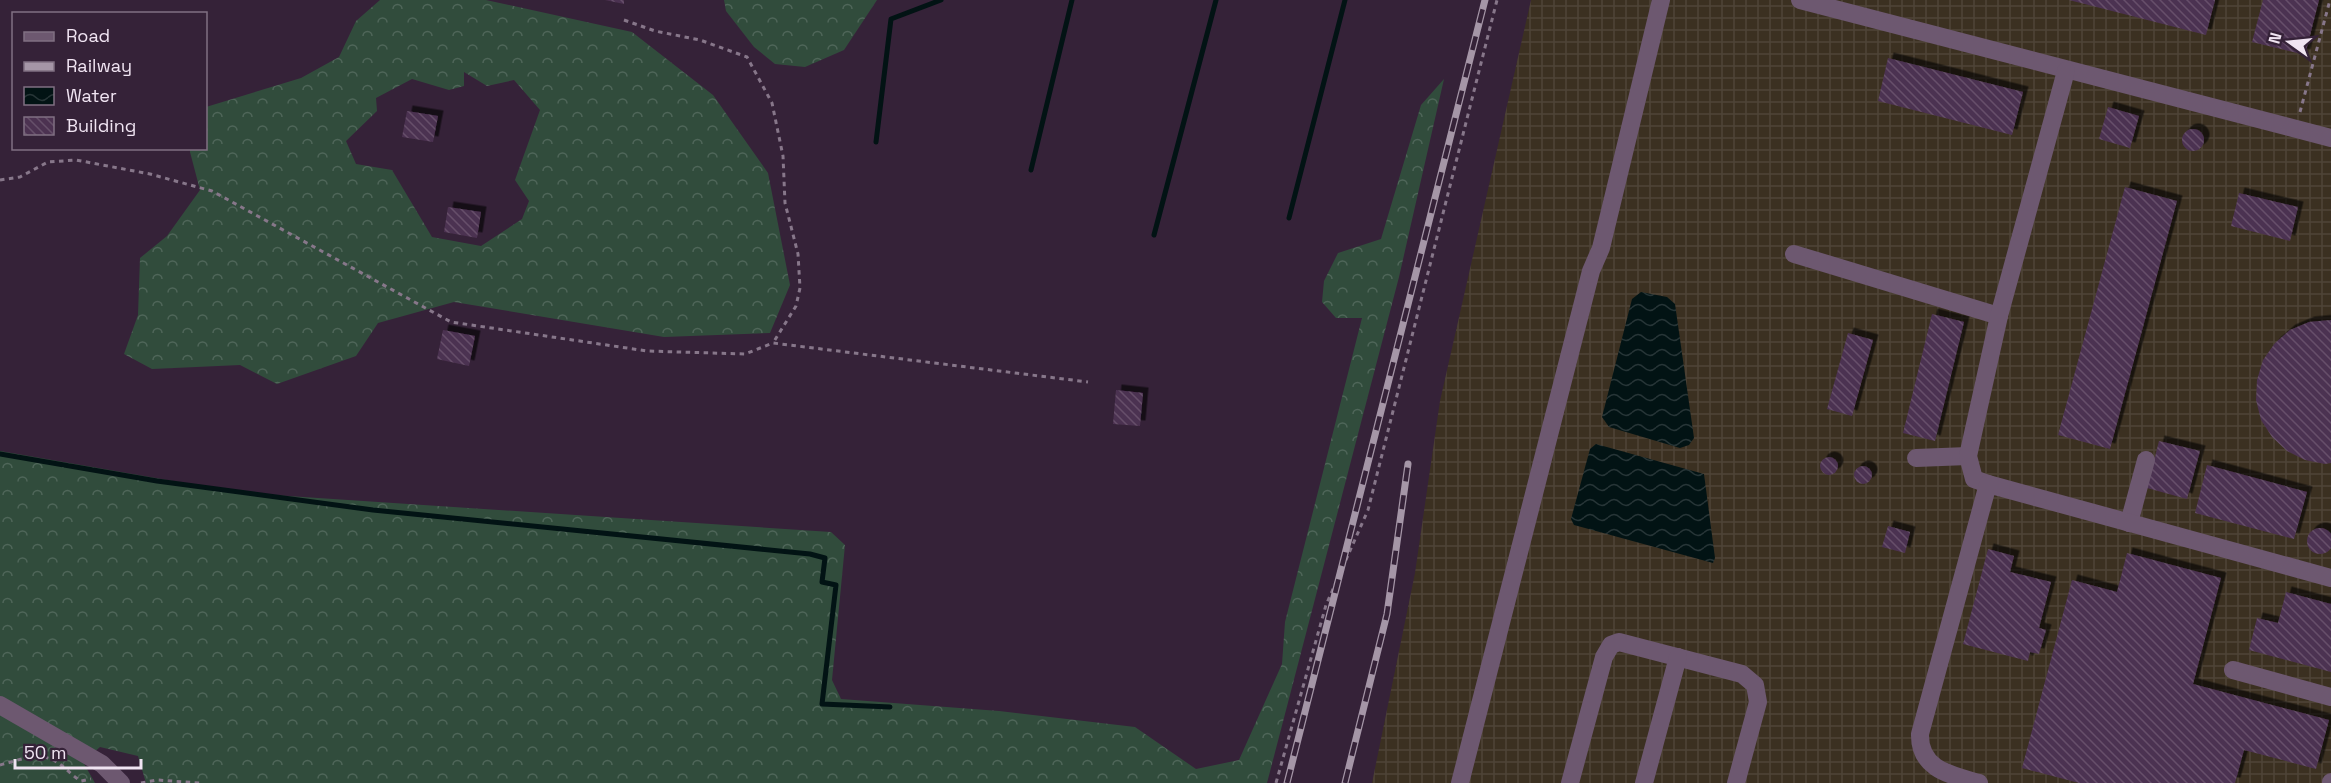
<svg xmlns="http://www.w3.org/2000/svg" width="2331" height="783" viewBox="0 0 2331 783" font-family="'Space Grotesk',sans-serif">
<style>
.industrial{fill:url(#industrial-grid)}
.forest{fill:url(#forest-crowns);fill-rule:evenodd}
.water{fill:url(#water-waves)}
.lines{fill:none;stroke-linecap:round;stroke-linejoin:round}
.stream{stroke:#021314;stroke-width:5}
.building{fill:url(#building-back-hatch);filter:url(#shadow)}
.path{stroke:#87778a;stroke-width:3;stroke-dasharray:4.5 4.5;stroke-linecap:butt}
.minor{stroke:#6d5870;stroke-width:18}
.rail-casing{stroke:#a596a7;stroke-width:7}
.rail{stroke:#352238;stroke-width:4.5;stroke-dasharray:14;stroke-linecap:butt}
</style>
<defs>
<pattern id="industrial-grid" width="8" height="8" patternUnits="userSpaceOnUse" patternTransform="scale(1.5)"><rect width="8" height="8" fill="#3b3021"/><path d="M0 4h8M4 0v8" fill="none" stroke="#4e4437"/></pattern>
<pattern id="forest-crowns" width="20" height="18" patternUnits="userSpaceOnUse" patternTransform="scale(1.5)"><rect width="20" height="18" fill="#314c3c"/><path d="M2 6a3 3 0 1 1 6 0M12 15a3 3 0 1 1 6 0" fill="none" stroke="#4f6659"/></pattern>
<pattern id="water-waves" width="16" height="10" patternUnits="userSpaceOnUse" patternTransform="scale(1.5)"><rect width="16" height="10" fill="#021314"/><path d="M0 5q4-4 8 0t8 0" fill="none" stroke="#273537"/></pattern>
<pattern id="building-back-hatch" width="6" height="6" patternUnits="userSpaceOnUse" patternTransform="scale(1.5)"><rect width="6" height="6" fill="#4c3251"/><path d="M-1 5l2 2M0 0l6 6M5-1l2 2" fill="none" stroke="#66506a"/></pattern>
<filter id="shadow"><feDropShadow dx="5.5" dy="-5.5" stdDeviation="0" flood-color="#0009"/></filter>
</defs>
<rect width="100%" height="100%" fill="#352238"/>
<path class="industrial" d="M 1531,0 L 2331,0 L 2331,783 L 1372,783 L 1415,573 L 1440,401 Z"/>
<g class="forest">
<path d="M 380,0 L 486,0 L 632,32 L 713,95 L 768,173 L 790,285 L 770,333 L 664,337 L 454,302 L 378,323 L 356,356 L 277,384 L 240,365 L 152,369 L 124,354 L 138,315 L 140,258 L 167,236 L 200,190 L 190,152 L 190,149 L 206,148 L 206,107 L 301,78 L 339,57 L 356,21 ZM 464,72 L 487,86 L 514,80 L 540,110 L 515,180 L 529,201 L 522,219 L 481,246 L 432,237 L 392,170 L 356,164 L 346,141 L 377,111 L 376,98 L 412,79 L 449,90 L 464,86 Z"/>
<path d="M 724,0 L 877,0 L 844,50 L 805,67 L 775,64 L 754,47 L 726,11 Z"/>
<path d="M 1444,79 L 1399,277 L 1267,783 L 146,783 L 138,756 L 100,747 L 83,762 L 95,783 L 0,783 L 0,451 L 242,493 L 831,532 L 845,545 L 832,680 L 841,699 L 999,711 L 1135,727 L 1196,769 L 1239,760 L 1282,664 L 1285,622 L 1362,318 L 1336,318 L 1322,302 L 1324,281 L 1338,253 L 1381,239 L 1421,105 Z"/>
</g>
<g class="water">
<path d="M 1641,292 L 1667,297 L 1675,304 L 1694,438 L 1689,445 L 1680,448 L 1609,427 L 1602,417 L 1632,299 Z"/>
<path d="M 1596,444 L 1704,474 L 1715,558 L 1713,563 L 1574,525 L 1571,519 L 1590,449 Z"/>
</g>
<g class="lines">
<g class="stream">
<path d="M 876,142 L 891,19 L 941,0"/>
<path d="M 1031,170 L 1072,0"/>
<path d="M 1289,218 L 1345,0"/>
<path d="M 1154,235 L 1216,0"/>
<path d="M 0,454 L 157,481 L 373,510 L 810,554 L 825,558 L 822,582 L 836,585 L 822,704 L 890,707"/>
</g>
</g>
<g class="building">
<path d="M 605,0 L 624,0 L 624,4 Z"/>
<path d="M 2069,0 L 2215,0 L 2206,35 Z"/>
<path d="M 2263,0 L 2319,0 L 2305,55 L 2252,42 Z"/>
<path d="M 1888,58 L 2023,92 L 2012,135 L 1878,101 Z"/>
<path d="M 2108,107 L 2139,116 L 2130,148 L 2099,139 Z"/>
<path d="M 407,111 L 438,116 L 433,142 L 402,137 Z"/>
<circle cx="2193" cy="140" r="11"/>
<path d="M 2125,187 L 2177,201 L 2110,449 L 2058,435 Z"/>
<path d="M 2239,193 L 2298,207 L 2290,241 L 2231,226 Z"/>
<path d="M 448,207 L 481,212 L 477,238 L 444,232 Z"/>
<path d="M 1932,314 L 1964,322 L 1935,441 L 1903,433 Z"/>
<path d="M 2331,320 L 2331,463 L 2325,464 L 2305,460 L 2287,451 L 2272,437 L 2261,420 L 2256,400 L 2257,380 L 2263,360 L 2275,343 L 2290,330 L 2309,322 Z"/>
<path d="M 443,330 L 475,336 L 469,366 L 437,359 Z"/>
<path d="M 1848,333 L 1873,340 L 1852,416 L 1827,409 Z"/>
<path d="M 1116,390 L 1143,393 L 1140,426 L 1113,424 Z"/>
<path d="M 2159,441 L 2200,451 L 2187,499 L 2147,488 Z"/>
<circle cx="1829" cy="466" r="9"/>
<path d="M 2207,465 L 2307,492 L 2294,539 L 2195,513 Z"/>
<circle cx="1863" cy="475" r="9"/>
<path d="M 1888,526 L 1910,532 L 1905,553 L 1882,547 Z"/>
<circle cx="2320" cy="541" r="13"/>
<path d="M 1988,549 L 2014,556 L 2010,572 L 2051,582 L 2039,628 L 2046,630 L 2039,654 L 2030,652 L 2028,661 L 1963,644 Z"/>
<path d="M 2127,553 L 2221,578 L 2193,684 L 2329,720 L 2316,769 L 2244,750 L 2235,783 L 2079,783 L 2022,768 L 2072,580 L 2117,592 Z"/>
<path d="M 2286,592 L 2331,604 L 2331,672 L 2249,650 L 2257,618 L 2278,623 Z"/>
</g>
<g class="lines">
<g class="path">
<path d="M 624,20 L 655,31 L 700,40 L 747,57 L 772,103 L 783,156 L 785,203 L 798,254 L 800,288 L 796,306 L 773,343"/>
<path d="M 2300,112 L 2330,0"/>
<path d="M 0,180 L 20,177 L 48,162 L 76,160 L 150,174 L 212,191 L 451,322 L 647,351 L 745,354 L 773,343 L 1088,382"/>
<path d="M 0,765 C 17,761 38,751 55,761 C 64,766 71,775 81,781 L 91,779"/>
<path d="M 141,783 L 157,780 L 200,783"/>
<path d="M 1276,783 L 1326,605 L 1368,510 L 1497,0"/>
</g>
<g class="minor">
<path d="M 1800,0 L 2331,138"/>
<path d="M 1794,254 L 1999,316"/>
<path d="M 1916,458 L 1968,456"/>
<path d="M 1988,484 L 1974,479 L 1968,456 L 1999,316 L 2066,71"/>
<path d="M 2129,523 L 2146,460"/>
<path d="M 2233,670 L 2331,697"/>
<path d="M 0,705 L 102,764 L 121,783"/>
<path d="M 1460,783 L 1591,271 L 1601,248 L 1661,0"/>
<path d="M 1570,783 L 1604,657 L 1611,645 L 1619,642 L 1742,674 L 1755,685 L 1758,702 L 1736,783"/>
<path d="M 1644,783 L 1678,657"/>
<path d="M 1979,783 C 1952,775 1919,770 1920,734 L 1988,484 L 2331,578"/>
<path d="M 2331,783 L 2331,782"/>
</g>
<defs>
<g id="rail">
<path d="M 1287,783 L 1485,0"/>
<path d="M 1345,783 L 1387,614 L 1408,464"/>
</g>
</defs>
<use href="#rail" class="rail-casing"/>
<use href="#rail" class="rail"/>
</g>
<rect x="12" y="12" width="195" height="138" fill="#352238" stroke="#807082" stroke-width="1.5"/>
<rect x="24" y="32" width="30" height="9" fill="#6d5870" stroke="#807082" stroke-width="1.5"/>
<text x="66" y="42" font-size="18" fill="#f0e4f2">Road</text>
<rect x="24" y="62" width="30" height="9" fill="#a596a7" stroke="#807082" stroke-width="1.5"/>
<text x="66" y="72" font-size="18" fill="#f0e4f2">Railway</text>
<rect x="24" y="87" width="30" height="18" fill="url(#water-waves)" stroke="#807082" stroke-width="1.5"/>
<text x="66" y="102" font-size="18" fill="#f0e4f2">Water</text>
<rect x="24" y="117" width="30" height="18" fill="url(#building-back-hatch)" stroke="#807082" stroke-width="1.5"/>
<text x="66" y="132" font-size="18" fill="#f0e4f2">Building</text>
<g transform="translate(2289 42) rotate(285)" stroke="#352238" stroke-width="4.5" paint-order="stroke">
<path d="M0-4.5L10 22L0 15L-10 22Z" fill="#f0e4f2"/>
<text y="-9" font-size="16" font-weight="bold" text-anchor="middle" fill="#f0e4f2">N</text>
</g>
<path d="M15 759v9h126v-9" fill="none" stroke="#f0e4f2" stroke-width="3"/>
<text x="24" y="759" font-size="18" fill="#f0e4f2" stroke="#352238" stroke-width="4.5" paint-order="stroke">50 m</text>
</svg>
